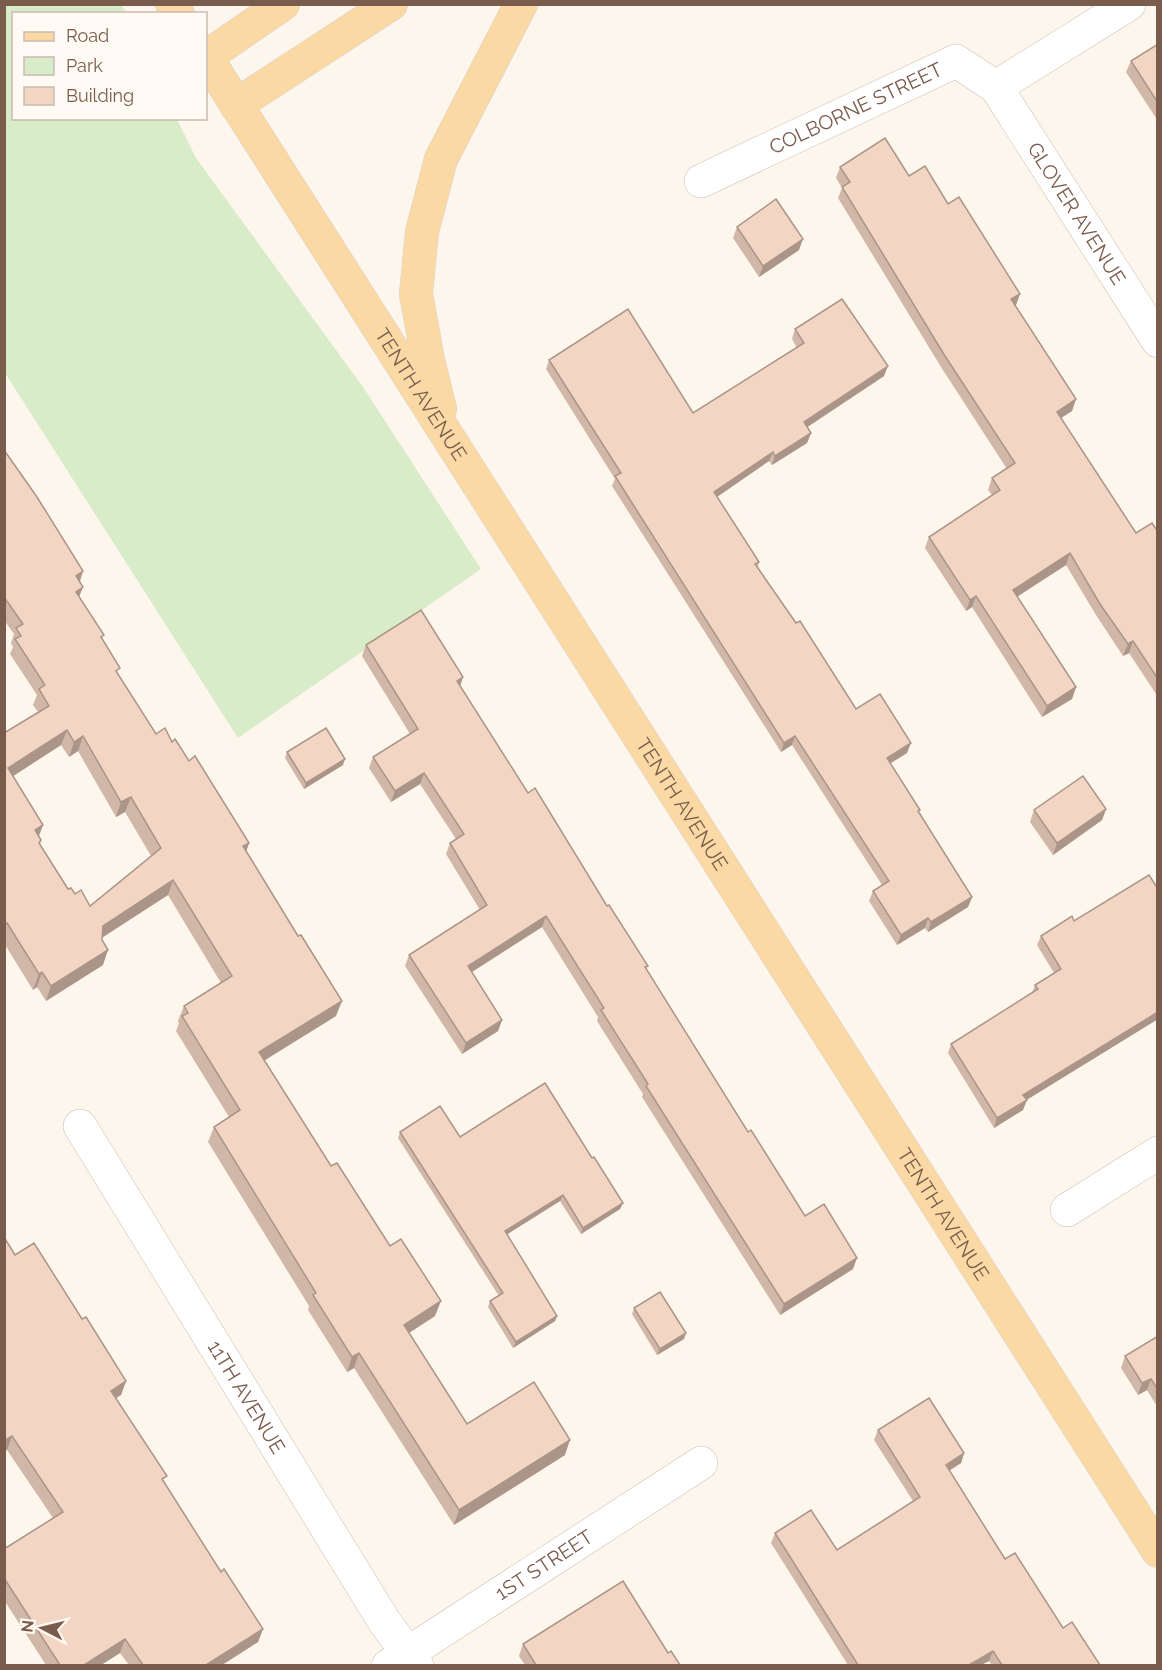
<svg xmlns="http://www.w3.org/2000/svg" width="1162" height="1670" viewBox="0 0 1162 1670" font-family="Raleway,sans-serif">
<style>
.green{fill:#d8ecc9}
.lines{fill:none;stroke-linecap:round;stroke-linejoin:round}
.minor-casing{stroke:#d1beb0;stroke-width:34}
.major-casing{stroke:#dad1cd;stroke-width:34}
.minor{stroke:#fff;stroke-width:33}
.major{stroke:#fbd9a5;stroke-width:33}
.wall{fill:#d1b7a8;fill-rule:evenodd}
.shaded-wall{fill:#aa9588}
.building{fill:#f3d5c3;stroke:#aa9588;stroke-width:1.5;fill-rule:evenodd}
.labels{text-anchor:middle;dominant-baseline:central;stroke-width:5;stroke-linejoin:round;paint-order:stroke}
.street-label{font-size:20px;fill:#7a5c4d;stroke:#fffaf3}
</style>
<rect width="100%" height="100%" fill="#fdf6ec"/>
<path class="green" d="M 5,5 L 121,5 L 127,13 L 14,14 L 14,118 L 177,119 L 196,158 L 363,387 L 481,569 L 238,738 L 5,373 Z"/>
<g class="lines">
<defs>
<g id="minor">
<path id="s1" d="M 996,87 L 1158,341"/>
<path id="s2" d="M 701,181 L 956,61 L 996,87 L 1129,4"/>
<path id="s3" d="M 80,1126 L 384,1621 L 417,1666"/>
<path d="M 1067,1210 L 1158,1153"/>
<path id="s4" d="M 388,1666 L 701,1463"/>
</g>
<g id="major">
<path d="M 172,4 L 178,14"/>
<path id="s5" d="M 206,57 L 1158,1551"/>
<path d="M 206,57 L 283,4"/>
<path d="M 236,105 L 391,4"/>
<path d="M 440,409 L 428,360 L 416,294 L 422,232 L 441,159 L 521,4"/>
</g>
</defs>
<use href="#minor" class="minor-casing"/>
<use href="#major" class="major-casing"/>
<use href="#minor" class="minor"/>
<use href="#major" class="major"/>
</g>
<g class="wall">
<path d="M 1158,44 L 1158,121 L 1126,72 L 1131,61 Z"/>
<path d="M 840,167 L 909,176 L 948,204 L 1016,305 L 1015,306 L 1076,399 L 1072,411 L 1061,418 L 1136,533 L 1158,532 L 1158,697 L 1129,653 L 1123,656 L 1096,615 L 1066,565 L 1017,596 L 1076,687 L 1072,699 L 1042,717 L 972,607 L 966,611 L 925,548 L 929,537 L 992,495 L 988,490 L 992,478 L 1007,469 L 941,367 L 838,198 L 842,188 L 836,178 Z"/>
<path d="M 737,227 L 799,250 L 759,277 L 733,238 Z"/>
<path d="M 795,329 L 884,376 L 807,427 L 811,433 L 807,443 L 772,465 L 769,461 L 717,497 L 759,562 L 758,567 L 796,623 L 856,709 L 907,753 L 890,763 L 919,813 L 972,897 L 968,907 L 928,932 L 925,928 L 897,945 L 869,901 L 873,891 L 882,885 L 792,745 L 781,752 L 612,486 L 615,479 L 546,369 L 549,360 L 693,413 L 797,348 L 792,339 Z"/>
<path d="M 4,450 L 83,571 L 80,582 L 79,597 L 102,640 L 118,674 L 156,734 L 172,742 L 189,761 L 249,843 L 246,851 L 336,1016 L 264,1060 L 331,1166 L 390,1246 L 435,1316 L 409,1333 L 467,1424 L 565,1455 L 454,1525 L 354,1368 L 347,1372 L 308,1310 L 309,1306 L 208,1142 L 214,1127 L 229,1117 L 176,1031 L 179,1023 L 178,1021 L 184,1006 L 221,983 L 168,895 L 102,937 L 103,965 L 46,1001 L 37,987 L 33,990 L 4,943 L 4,733 L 38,712 L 33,705 L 37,695 L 10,654 L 13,647 L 11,643 L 14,634 L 4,620 ZM 61,745 L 69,757 L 78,751 L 116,817 L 125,812 L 151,856 L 90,906 L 68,889 L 40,845 L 41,840 L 39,836 L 43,825 L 13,776 Z"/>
<path d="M 366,645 L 463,677 L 460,687 L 528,793 L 607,906 L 648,966 L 646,969 L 748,1132 L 805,1216 L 853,1269 L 780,1315 L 642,1097 L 643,1094 L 597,1021 L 598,1017 L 542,927 L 472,972 L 502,1020 L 498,1031 L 462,1054 L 405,966 L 409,955 L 480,910 L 446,854 L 450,843 L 456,839 L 420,784 L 391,802 L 369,768 L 373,757 L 410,734 L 362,656 Z"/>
<path d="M 287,752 L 343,765 L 304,789 L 285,758 Z"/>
<path d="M 1106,809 L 1102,820 L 1053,855 L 1030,822 L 1034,810 Z"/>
<path d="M 1158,889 L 1158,1019 L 1026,1100 L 1023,1110 L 994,1128 L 948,1053 L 951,1044 L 1032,993 L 1035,985 L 1054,973 L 1037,945 L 1041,936 L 1074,921 Z"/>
<path d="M 400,1132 L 460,1137 L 592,1158 L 623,1203 L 620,1209 L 581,1234 L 560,1201 L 507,1234 L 557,1316 L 555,1321 L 513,1348 L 488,1307 L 490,1301 L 499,1296 L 398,1138 Z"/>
<path d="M 15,1255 L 82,1319 L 126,1381 L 121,1395 L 116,1398 L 164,1483 L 221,1572 L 263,1629 L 258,1642 L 222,1665 L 129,1665 L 120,1653 L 101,1665 L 46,1665 L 4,1600 L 4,1549 L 53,1518 L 7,1450 Z"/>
<path d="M 634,1308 L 684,1339 L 657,1355 L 632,1314 Z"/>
<path d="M 1158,1336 L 1158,1408 L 1147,1390 L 1138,1395 L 1121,1368 L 1125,1356 Z"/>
<path d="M 878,1430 L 964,1453 L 961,1463 L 949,1471 L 1005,1559 L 1063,1628 L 1100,1665 L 992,1665 L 989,1661 L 981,1665 L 848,1665 L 771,1543 L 775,1533 L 837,1550 L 913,1501 L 874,1440 Z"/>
<path d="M 523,1644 L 668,1653 L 680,1665 L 525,1665 L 519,1656 Z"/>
</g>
<g class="shaded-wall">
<path d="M 803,239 L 799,250 L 759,277 L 763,266 Z"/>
<path d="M 1020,294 L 1016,305 L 1007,311 L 1011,299 Z"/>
<path d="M 888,366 L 884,376 L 800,432 L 804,422 Z"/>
<path d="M 1076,399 L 1072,411 L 1053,423 L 1057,412 Z"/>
<path d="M 811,433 L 807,443 L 772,465 L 775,456 Z"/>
<path d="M 773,452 L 769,461 L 711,501 L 714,492 Z"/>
<path d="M 1070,553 L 1066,565 L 1009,602 L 1013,590 Z"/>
<path d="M 83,571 L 78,586 L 76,576 Z"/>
<path d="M 83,587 L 77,602 L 76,592 Z"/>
<path d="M 976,596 L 972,607 L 966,611 L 970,600 Z"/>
<path d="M 1133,641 L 1129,653 L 1123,656 L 1128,644 Z"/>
<path d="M 463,677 L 459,688 L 457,681 Z"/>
<path d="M 1076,687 L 1072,699 L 1042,717 L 1047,706 Z"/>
<path d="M 67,730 L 61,745 L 4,782 L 8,768 Z"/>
<path d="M 83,736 L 78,751 L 69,757 L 74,742 Z"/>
<path d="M 795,736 L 792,745 L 781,752 L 784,743 Z"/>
<path d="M 911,743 L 907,753 L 883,768 L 887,758 Z"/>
<path d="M 345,759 L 343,765 L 304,789 L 306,783 Z"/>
<path d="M 424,773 L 420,784 L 391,802 L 395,791 Z"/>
<path d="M 131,797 L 125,812 L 116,817 L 121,802 Z"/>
<path d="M 1106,809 L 1102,820 L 1053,855 L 1057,843 Z"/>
<path d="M 43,825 L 37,840 L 35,830 Z"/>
<path d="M 249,843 L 244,858 L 243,846 Z"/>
<path d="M 173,880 L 168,895 L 97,941 L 103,926 Z"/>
<path d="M 972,897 L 968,907 L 928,932 L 931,922 Z"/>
<path d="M 546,916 L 542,927 L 464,977 L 468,966 Z"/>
<path d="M 928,918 L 925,928 L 897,945 L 901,935 Z"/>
<path d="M 108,950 L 103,965 L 46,1001 L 51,986 Z"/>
<path d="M 42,972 L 37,987 L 33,990 L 39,974 Z"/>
<path d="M 342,1001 L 336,1016 L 254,1067 L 259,1052 Z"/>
<path d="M 1158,1012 L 1158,1019 L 1020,1104 L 1023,1095 Z"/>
<path d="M 502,1020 L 498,1031 L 462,1054 L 466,1043 Z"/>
<path d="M 1027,1100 L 1023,1110 L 994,1128 L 997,1118 Z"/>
<path d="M 563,1195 L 560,1201 L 503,1237 L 505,1231 Z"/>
<path d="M 623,1203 L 620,1209 L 581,1234 L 583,1228 Z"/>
<path d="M 857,1258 L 853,1269 L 780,1315 L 784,1304 Z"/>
<path d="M 441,1301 L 435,1316 L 398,1340 L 404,1325 Z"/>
<path d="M 557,1316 L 555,1321 L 513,1348 L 516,1342 Z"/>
<path d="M 686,1333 L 684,1339 L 657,1355 L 660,1349 Z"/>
<path d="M 359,1353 L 354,1368 L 347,1372 L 352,1357 Z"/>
<path d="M 1151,1379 L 1147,1390 L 1138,1395 L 1142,1383 Z"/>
<path d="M 126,1381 L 121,1395 L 106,1404 L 111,1391 Z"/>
<path d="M 12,1436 L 7,1450 L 4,1451 L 4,1441 Z"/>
<path d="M 570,1440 L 565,1455 L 454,1525 L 459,1510 Z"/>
<path d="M 964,1453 L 961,1463 L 942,1475 L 946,1465 Z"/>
<path d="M 263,1629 L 258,1642 L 222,1665 L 206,1665 Z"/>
<path d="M 125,1639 L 120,1653 L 101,1665 L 84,1665 Z"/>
<path d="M 993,1651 L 989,1661 L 981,1665 L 969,1665 Z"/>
</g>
<g class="building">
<path d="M 1158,44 L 1158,103 L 1131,61 Z"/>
<path d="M 885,138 L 909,176 L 925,166 L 948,204 L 959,197 L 1020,294 L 1011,299 L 1076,399 L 1057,412 L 1136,533 L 1152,523 L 1158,532 L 1158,679 L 1133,641 L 1128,644 L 1100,604 L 1070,553 L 1013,590 L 1076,687 L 1047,706 L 976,596 L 970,600 L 929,537 L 1000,490 L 992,478 L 1015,463 L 945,356 L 842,187 L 850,182 L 840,167 Z"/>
<path d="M 776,199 L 803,239 L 763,266 L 737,227 Z"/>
<path d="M 842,299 L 888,366 L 804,422 L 811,433 L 775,456 L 773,452 L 714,492 L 759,562 L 755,564 L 796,623 L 800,621 L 856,709 L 880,694 L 911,743 L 887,758 L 920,810 L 918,811 L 972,897 L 931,922 L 928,918 L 901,935 L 873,891 L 889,881 L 795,736 L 784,743 L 615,476 L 621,473 L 549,360 L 628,309 L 693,413 L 804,343 L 795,329 Z"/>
<path d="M 4,450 L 37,497 L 83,571 L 76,576 L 83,587 L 76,592 L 104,635 L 101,637 L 120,668 L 116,671 L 156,734 L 165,728 L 172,742 L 175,739 L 189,761 L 195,756 L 249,843 L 243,846 L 298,936 L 301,935 L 342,1001 L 259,1052 L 331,1166 L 337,1163 L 390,1246 L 401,1239 L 441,1301 L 404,1325 L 467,1424 L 534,1382 L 570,1440 L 459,1510 L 359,1353 L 352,1357 L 313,1295 L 316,1293 L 214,1127 L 240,1110 L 182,1016 L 188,1013 L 184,1006 L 232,976 L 173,880 L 103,926 L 102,940 L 108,950 L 51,986 L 42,972 L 39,974 L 7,923 L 4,924 L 4,733 L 49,706 L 39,689 L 45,685 L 15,639 L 21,636 L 16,628 L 23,624 L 4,597 ZM 67,730 L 74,742 L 83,736 L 121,802 L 131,797 L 161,848 L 90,906 L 81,890 L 75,894 L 71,888 L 68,889 L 39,843 L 41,840 L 35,830 L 43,825 L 8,768 Z"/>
<path d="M 421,610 L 463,677 L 457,681 L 528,793 L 535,788 L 607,906 L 609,905 L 648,966 L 645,967 L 748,1132 L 751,1130 L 805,1216 L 824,1204 L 857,1258 L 784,1304 L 646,1086 L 648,1084 L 601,1010 L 604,1008 L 546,916 L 468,966 L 502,1020 L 466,1043 L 409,955 L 487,905 L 450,843 L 464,834 L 424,773 L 395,791 L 373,757 L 418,729 L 366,645 Z"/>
<path d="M 326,728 L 345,759 L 306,783 L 287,752 Z"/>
<path d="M 1083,776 L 1106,809 L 1057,843 L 1034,810 Z"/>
<path d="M 1149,875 L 1158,889 L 1158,1012 L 1023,1095 L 1027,1100 L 997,1118 L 951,1044 L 1038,989 L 1035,985 L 1061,969 L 1041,936 L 1072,916 L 1074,921 Z"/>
<path d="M 545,1083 L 592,1158 L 594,1157 L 623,1203 L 583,1228 L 563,1195 L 505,1231 L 557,1316 L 516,1342 L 490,1301 L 503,1293 L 400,1132 L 440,1106 L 460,1137 Z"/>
<path d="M 4,1237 L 15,1255 L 34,1243 L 82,1319 L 86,1317 L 126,1381 L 111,1391 L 167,1476 L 162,1479 L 221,1572 L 224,1569 L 263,1629 L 206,1665 L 143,1665 L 125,1639 L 84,1665 L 60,1665 L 4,1578 L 4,1549 L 63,1512 L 12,1436 L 4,1441 Z"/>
<path d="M 660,1292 L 686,1333 L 660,1349 L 634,1308 Z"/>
<path d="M 1158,1336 L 1158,1390 L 1151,1379 L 1142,1383 L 1125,1356 Z"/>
<path d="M 929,1398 L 964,1453 L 946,1465 L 1005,1559 L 1015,1553 L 1063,1628 L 1072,1622 L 1100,1665 L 1002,1665 L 993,1651 L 969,1665 L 858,1665 L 775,1533 L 811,1510 L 837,1550 L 920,1497 L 878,1430 Z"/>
<path d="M 623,1581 L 668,1653 L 671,1651 L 680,1665 L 536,1665 L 523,1644 Z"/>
</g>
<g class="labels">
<g class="street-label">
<text stroke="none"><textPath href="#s2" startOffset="171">COLBORNE STREET</textPath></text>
<text stroke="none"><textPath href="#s1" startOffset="150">GLOVER AVENUE</textPath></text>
<text stroke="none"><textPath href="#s5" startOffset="400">TENTH AVENUE</textPath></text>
<text stroke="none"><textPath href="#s5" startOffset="886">TENTH AVENUE</textPath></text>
<text stroke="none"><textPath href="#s5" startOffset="1372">TENTH AVENUE</textPath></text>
<text stroke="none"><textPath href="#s3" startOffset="318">11TH AVENUE</textPath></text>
<text stroke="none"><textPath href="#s4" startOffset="186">1ST STREET</textPath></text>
</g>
</g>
<rect width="1162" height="1670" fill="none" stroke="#7a5c4d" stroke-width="12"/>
<rect x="12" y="12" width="195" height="108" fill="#fffaf3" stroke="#cabbb1" stroke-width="1.5"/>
<rect x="24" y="32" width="30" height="9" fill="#fbd9a5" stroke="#cabbb1" stroke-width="1.5"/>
<text x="66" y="42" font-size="18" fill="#7a5c4d">Road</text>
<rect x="24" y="57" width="30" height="18" fill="#d8ecc9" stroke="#cabbb1" stroke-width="1.5"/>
<text x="66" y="72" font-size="18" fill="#7a5c4d">Park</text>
<rect x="24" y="87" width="30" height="18" fill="#f3d5c3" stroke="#cabbb1" stroke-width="1.5"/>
<text x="66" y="102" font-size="18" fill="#7a5c4d">Building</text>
<g transform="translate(42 1628) rotate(277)" stroke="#fffaf3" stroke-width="4.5" paint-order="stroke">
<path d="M0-4.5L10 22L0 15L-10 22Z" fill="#7a5c4d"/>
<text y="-9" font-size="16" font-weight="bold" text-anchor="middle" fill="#7a5c4d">N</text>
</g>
</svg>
